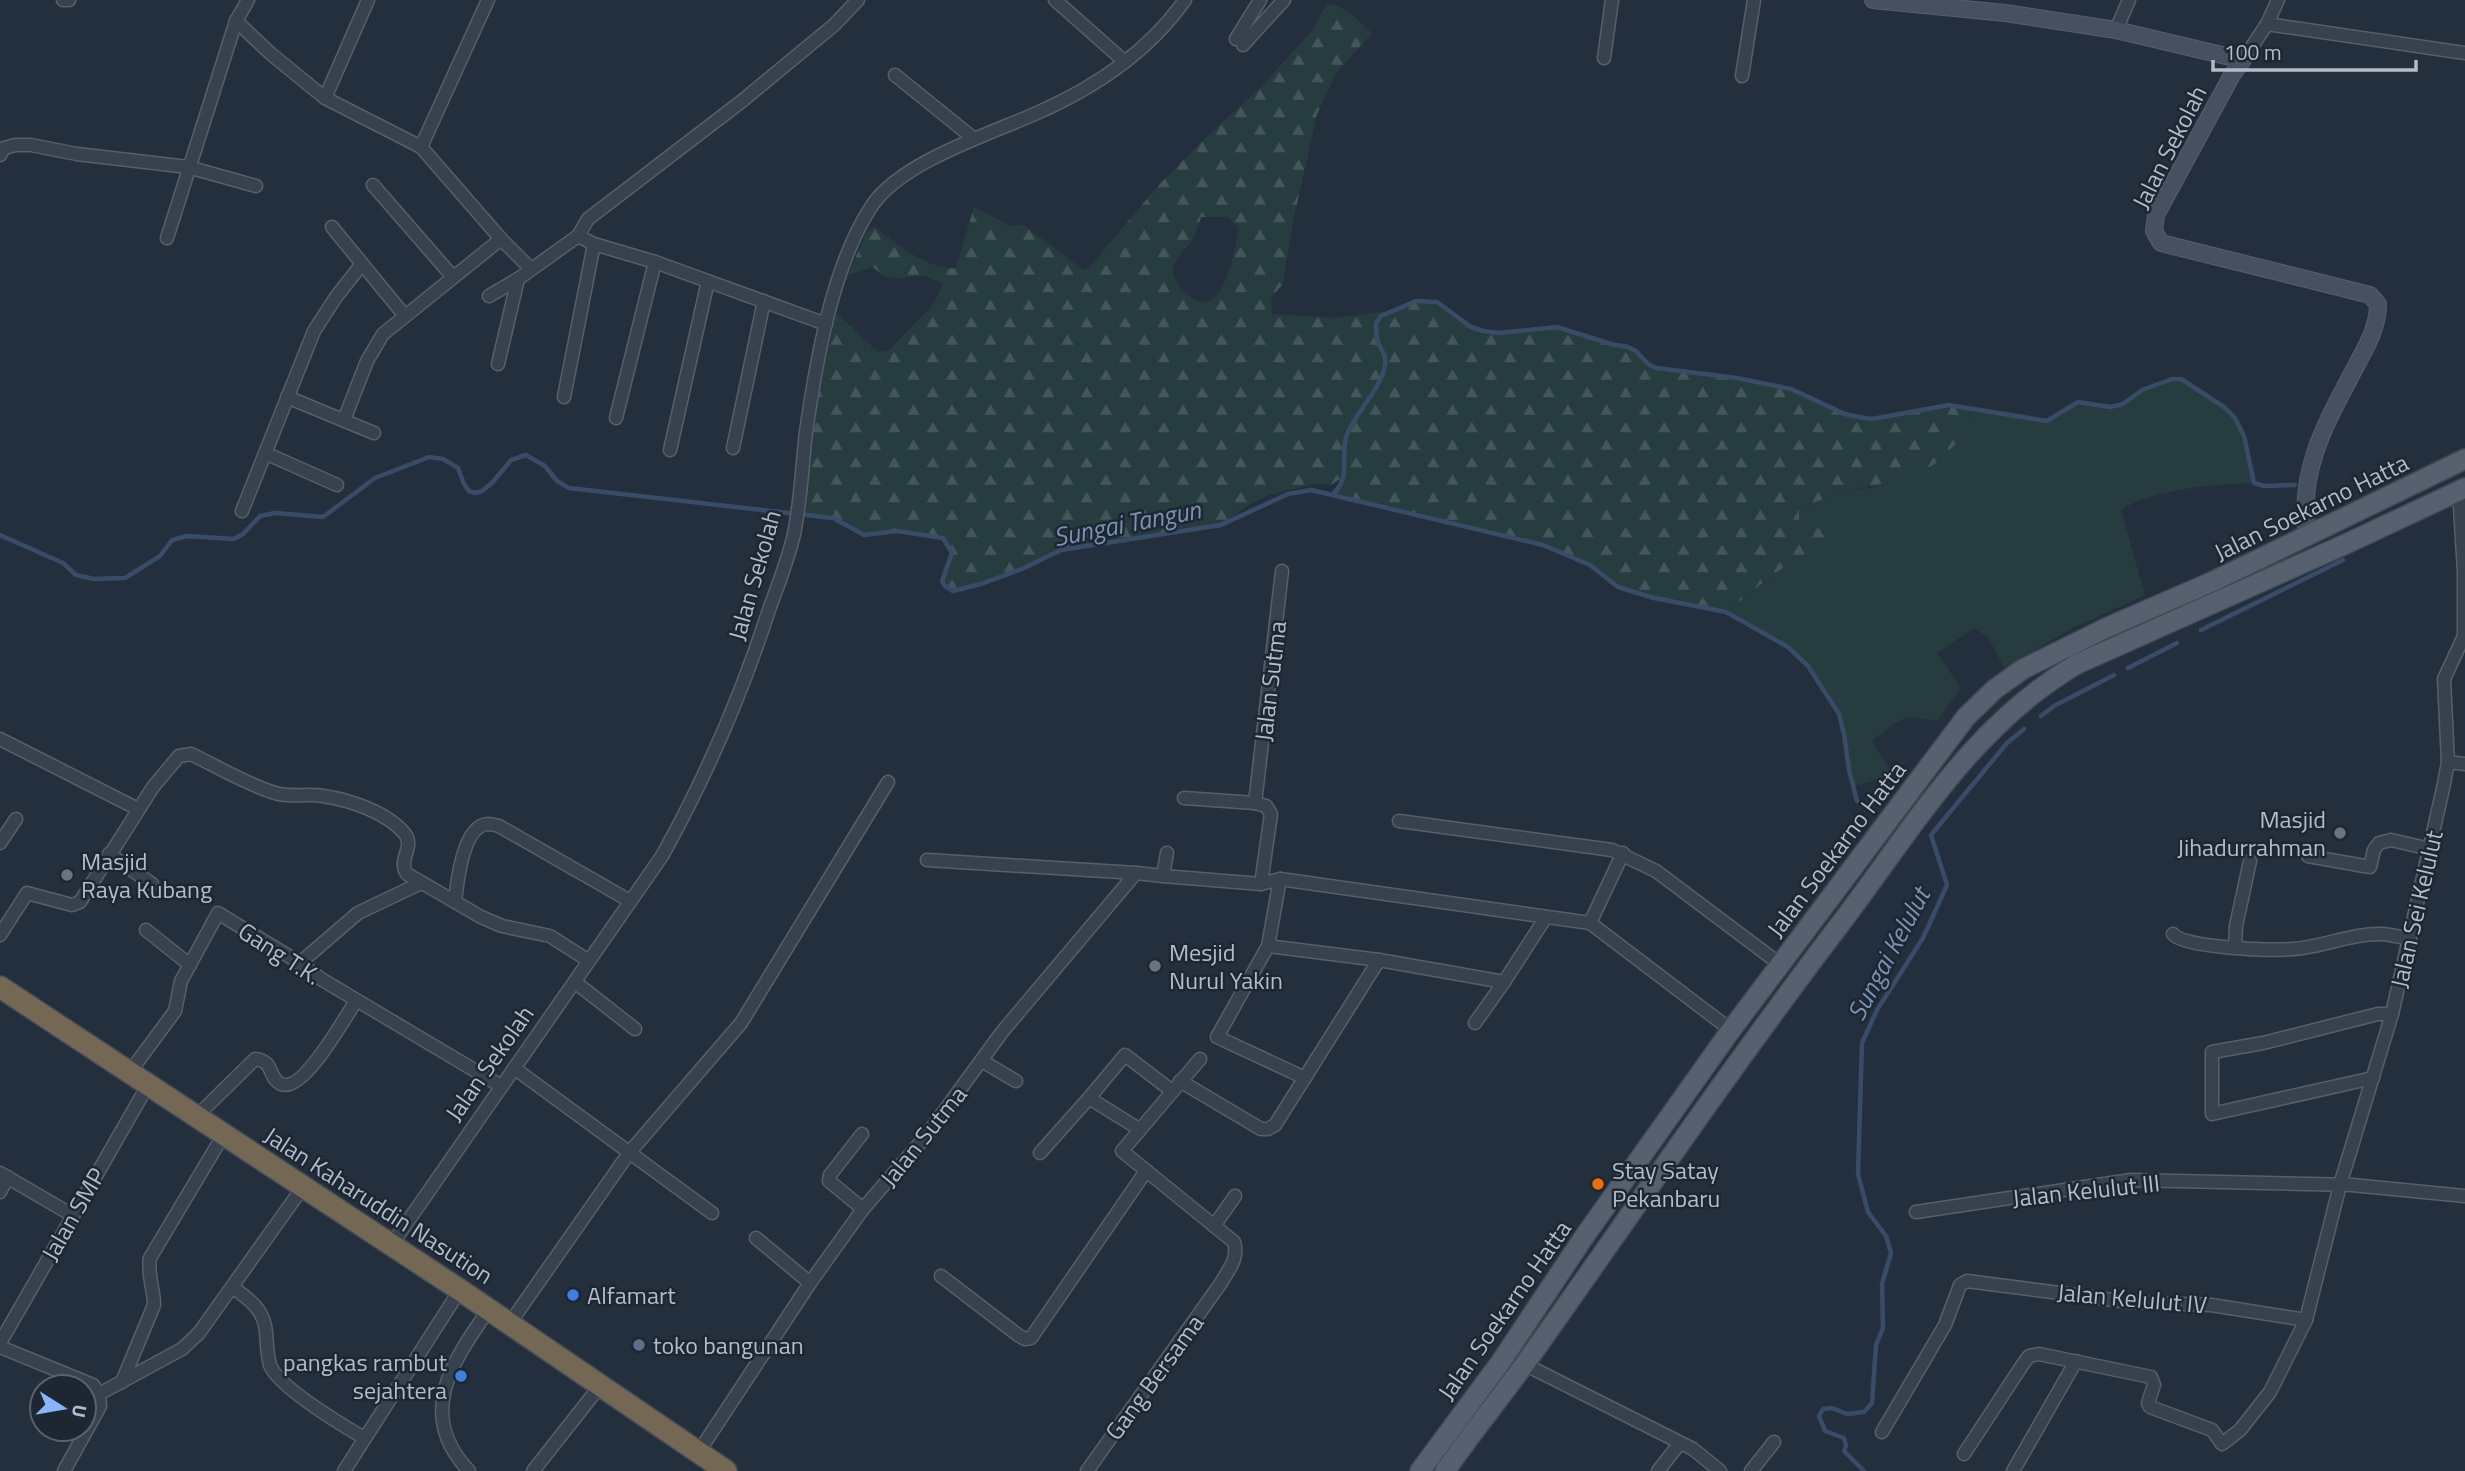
<svg xmlns="http://www.w3.org/2000/svg" width="2465" height="1471" viewBox="0 0 2465 1471" font-family="'Titillium Web',sans-serif">
<style>
.green{fill:#263c3f}
.forest{fill:url(#forest-firs);fill-rule:evenodd}
.lines{fill:none;stroke-linecap:round;stroke-linejoin:round}
.stream{stroke:#394c67;stroke-width:4.5}
.street-casing{stroke:#565f6c;stroke-width:15}
.secondary-casing{stroke:#565f6c;stroke-width:18}
.primary-casing{stroke:#414a57;stroke-width:22}
.highway-casing{stroke:#434c59;stroke-width:24}
.street{stroke:#38414e;stroke-width:12}
.secondary{stroke:#465061;stroke-width:16}
.primary{stroke:#56606e;stroke-width:19}
.highway{stroke:#746855;stroke-width:21}
.worship-dot{fill:#6b7280;stroke:#1d2633;stroke-width:2.5}
.food-dot{fill:#e8710a;stroke:#1d2633;stroke-width:2.5}
.shop-dot{fill:#3f7fe0;stroke:#1d2633;stroke-width:2.5}
.service-dot{fill:#5c6f8a;stroke:#1d2633;stroke-width:2.5}
.labels{text-anchor:middle;dominant-baseline:central;stroke-width:5;stroke-linejoin:round;paint-order:stroke}
.street-label{font-size:24px;fill:#b4bcc9;stroke:#1d2633}
.poi-label{font-size:24px;fill:#b4bcc9;stroke:#1d2633;text-anchor:start}
.water-label{font-size:26px;font-style:italic;fill:#7c92b1;stroke:#1d2633}
</style>
<defs>
<pattern id="forest-firs" width="22" height="20" patternUnits="userSpaceOnUse" patternTransform="scale(1.75)"><rect width="22" height="20" fill="#263c3f"/><path d="M5 1l3.5 6h-7zM16 11l3.5 6h-7z" fill="#435659"/></pattern>
</defs>
<rect width="100%" height="100%" fill="#242f3e"/>
<path class="green" d="M 2172,379 C 2186,379 2195,387 2206,395 C 2243,420 2247,441 2254,483 C 2216,484 2154,489 2121,510 L 2145,595 L 2073,628 L 2004,668 L 1988,637 L 1974,628 L 1937,653 L 1961,688 L 1938,720 C 1927,721 1917,716 1908,718 C 1895,720 1882,734 1872,741 L 1894,776 L 1853,786 L 1839,714 L 1808,666 L 1788,647 L 1726,612 L 1774,574 L 1799,520 L 1799,508 L 1843,492 L 1876,487 L 1966,434 L 1975,410 L 2047,421 L 2078,402 L 2110,407 L 2126,402 L 2142,390 Z"/>
<path class="forest" d="M 1327,4 C 1345,5 1359,21 1372,33 L 1336,73 L 1317,114 L 1292,226 L 1283,284 L 1271,298 L 1272,314 L 1335,318 L 1394,310 L 1416,301 L 1437,302 L 1471,327 L 1483,331 L 1499,333 L 1557,327 L 1611,344 L 1628,347 L 1636,351 L 1648,364 L 1656,368 C 1700,374 1746,378 1789,389 C 1814,395 1833,413 1859,417 C 1898,423 1936,398 1975,410 L 1966,434 L 1936,463 L 1910,478 L 1843,492 L 1799,508 L 1799,520 L 1815,523 L 1827,539 L 1774,574 L 1726,612 L 1654,598 L 1618,587 L 1590,565 L 1543,545 L 1333,494 L 1341,487 L 1343,477 L 1331,485 L 1318,483 L 1268,495 L 1247,506 L 1221,525 L 1061,550 L 1022,569 L 981,584 L 953,591 L 945,586 L 942,581 L 952,554 L 943,538 L 897,531 L 864,535 L 833,518 L 803,515 L 813,417 L 836,313 C 852,326 862,339 879,352 L 889,350 L 932,306 L 943,284 C 938,282 932,278 927,277 C 904,272 897,289 873,267 L 848,275 L 866,233 L 874,227 C 896,242 927,271 956,268 L 974,207 L 1010,226 L 1023,225 L 1084,270 L 1089,268 L 1157,187 L 1203,140 L 1261,87 L 1311,32 ZM 1201,217 L 1228,217 L 1239,228 C 1234,251 1223,329 1185,292 C 1179,286 1172,278 1173,269 C 1175,256 1188,248 1194,237 C 1197,231 1199,224 1201,217 Z"/>
<g class="lines">
<g class="stream">
<path d="M 1333,494 C 1353,475 1338,454 1348,432 C 1357,411 1382,387 1385,365 C 1387,353 1379,349 1377,339 C 1376,334 1376,328 1376,323 L 1381,316 L 1416,301 L 1437,302 L 1471,327 L 1483,331 L 1499,333 L 1557,327 L 1611,344 L 1628,347 L 1636,351 L 1648,364 L 1656,368 L 1737,378 L 1791,389 L 1845,414 L 1859,417 L 1872,419 L 1949,405 L 2047,421 L 2078,402 L 2110,407 L 2123,404 L 2142,390 L 2172,379 L 2181,379 L 2224,407 L 2235,418 L 2244,436 L 2254,483 L 2264,486 L 2295,485"/>
<path d="M 0,535 L 63,563 L 76,575 L 94,579 L 125,578 L 160,556 L 172,540 L 187,536 L 234,539 L 243,534 L 260,516 L 275,513 L 323,517 L 375,478 L 429,457 L 443,459 L 458,468 L 464,484 L 469,491 L 475,493 L 482,491 L 492,483 L 511,460 L 526,455 L 545,466 L 557,481 L 569,488 L 833,518 L 864,535 L 897,531 L 943,538 L 952,553 L 942,581 L 945,586 L 953,591 L 981,584 L 1022,569 L 1061,550 L 1221,525 L 1288,494 L 1311,490 L 1543,545 L 1590,565 L 1618,587 L 1654,598 L 1726,612 L 1788,647 L 1808,666 L 1839,714 L 1844,734 L 1849,770 L 1857,801"/>
<path d="M 2201,630 L 2343,560"/>
<path d="M 2128,668 L 2177,643"/>
<path d="M 2041,716 L 2054,706 L 2114,675"/>
<path d="M 1864,1471 L 1844,1451 L 1846,1446 L 1844,1438 L 1825,1431 L 1819,1416 L 1823,1409 L 1832,1408 L 1847,1414 L 1864,1412 L 1872,1403 L 1876,1345 L 1883,1328 L 1882,1284 L 1891,1253 L 1886,1236 L 1868,1212 L 1858,1174 L 1862,1043 L 1877,1010 L 1923,938 L 1947,885 L 1931,835 L 2007,743 L 2024,729"/>
</g>
<defs>
<g id="street">
<path d="M 63,0 L 69,0"/>
<path d="M 248,0 L 236,21 L 271,54 L 325,98 L 421,147 L 488,0"/>
<path d="M 1055,0 L 1125,62"/>
<path d="M 2267,24 L 2465,53"/>
<path d="M 2116,30 L 2129,0"/>
<path d="M 1236,39 L 1260,0"/>
<path d="M 1243,45 L 1284,0"/>
<path d="M 1604,58 L 1612,0"/>
<path d="M 2243,60 L 2267,24 L 2278,0"/>
<path d="M 895,75 L 973,138"/>
<path d="M 1742,76 L 1754,0"/>
<path d="M 325,98 L 368,0"/>
<path d="M 421,147 L 501,239 L 531,269"/>
<path d="M 0,155 L 4,148 L 15,145 L 31,145 L 77,154 L 188,167 L 256,186"/>
<path d="M 373,185 L 453,277"/>
<path d="M 332,227 L 405,316"/>
<path d="M 167,238 L 236,21"/>
<path d="M 489,296 L 518,279"/>
<path d="M 826,324 L 655,262 L 594,244 L 578,236 L 588,219 L 742,101 L 834,25 L 858,0"/>
<path d="M 498,364 L 518,279 L 578,236"/>
<path d="M 287,397 L 374,433"/>
<path d="M 564,397 L 594,244"/>
<path d="M 616,418 L 655,262"/>
<path d="M 344,420 L 367,361 L 383,334 L 501,239"/>
<path d="M 733,448 L 764,301"/>
<path d="M 670,450 L 708,281"/>
<path d="M 265,453 L 337,485"/>
<path d="M 242,511 L 314,331 L 336,297 L 362,264"/>
<path d="M 0,739 L 138,809"/>
<path d="M 2448,762 L 2465,764"/>
<path d="M 1184,798 L 1255,803 L 1282,571"/>
<path d="M 1255,803 L 1266,806 L 1271,814 L 1261,884"/>
<path d="M 1399,821 L 1612,850 L 1656,871 L 1781,965"/>
<path d="M 0,843 L 16,819"/>
<path d="M 109,854 L 152,884"/>
<path d="M 2308,856 L 2370,867 L 2374,850 L 2379,843 L 2391,840 L 2430,849"/>
<path d="M 927,860 L 1136,873"/>
<path d="M 1163,876 L 1261,884 L 1280,879 L 1590,923 L 1731,1030"/>
<path d="M 455,902 C 457,883 463,825 488,824 C 492,824 495,825 499,826 L 630,901"/>
<path d="M 1590,923 L 1623,853"/>
<path d="M 146,930 L 190,965"/>
<path d="M 2173,934 C 2183,948 2273,951 2293,949 C 2323,947 2352,933 2383,934 C 2392,935 2401,937 2410,939"/>
<path d="M 0,935 L 27,893 L 72,905 L 80,902 L 153,787 L 179,756 L 191,754 C 218,767 246,784 275,793 C 291,798 307,793 323,796 C 350,800 387,812 405,834 C 415,847 397,860 407,874 L 481,917 L 502,926 L 550,936 L 589,961"/>
<path d="M 1268,946 L 1217,1037 L 1305,1078"/>
<path d="M 2235,948 L 2236,926 L 2250,861"/>
<path d="M 1379,960 L 1504,982 L 1546,917"/>
<path d="M 300,963 L 358,913 L 421,883"/>
<path d="M 575,982 L 635,1029"/>
<path d="M 1475,1023 L 1504,982"/>
<path d="M 982,1061 L 1016,1081"/>
<path d="M 514,1068 L 712,1213"/>
<path d="M 130,1072 L 175,1011 L 181,981 L 218,913 L 300,963 L 321,979 L 501,1086"/>
<path d="M 2373,1078 L 2212,1114 L 2212,1052 L 2263,1043 L 2378,1014 L 2392,1014"/>
<path d="M 1180,1081 L 1261,1129 L 1268,1129 L 1275,1125 L 1379,960 L 1268,946 L 1280,879"/>
<path d="M 1089,1098 L 1125,1055 L 1172,1091"/>
<path d="M 197,1116 L 255,1059 C 275,1061 267,1077 281,1084 C 303,1094 345,1017 356,1001"/>
<path d="M 862,1134 L 830,1175 L 829,1181 L 863,1209"/>
<path d="M 1040,1153 L 1089,1098 L 1139,1129"/>
<path d="M 0,1173 L 72,1215"/>
<path d="M 0,1192 L 8,1177"/>
<path d="M 1916,1212 L 2131,1180 L 2352,1185 L 2465,1196"/>
<path d="M 1214,1226 L 1235,1196"/>
<path d="M 756,1238 L 810,1283"/>
<path d="M 392,1244 L 662,856 C 706,777 741,696 769,610 C 778,585 788,560 794,534 C 801,500 802,466 806,432 C 816,362 832,267 871,207 C 900,162 990,134 1037,113 C 1094,88 1149,51 1185,0"/>
<path d="M 941,1276 L 1018,1335 L 1025,1339 L 1031,1338 L 1146,1171"/>
<path d="M 232,1287 C 249,1299 265,1310 266,1333 C 267,1343 267,1355 270,1365 C 278,1387 342,1425 364,1438"/>
<path d="M 510,1323 L 629,1153 L 741,1023 L 888,782"/>
<path d="M 0,1343 L 148,1085"/>
<path d="M 0,1347 L 93,1385 L 99,1394 L 100,1406 L 64,1471"/>
<path d="M 1524,1364 L 1693,1449 L 1720,1471"/>
<path d="M 122,1382 L 154,1305 C 154,1289 147,1274 150,1258 L 224,1134"/>
<path d="M 99,1394 L 182,1349 L 199,1333 L 303,1187"/>
<path d="M 1882,1432 L 1945,1325 L 1960,1285 L 1967,1281 L 2129,1302 L 2211,1305 L 2306,1320"/>
<path d="M 698,1453 L 810,1283 L 863,1209 L 926,1136 L 1002,1032 L 1136,873 L 1163,876 L 1167,853"/>
<path d="M 1964,1454 L 2023,1364 L 2029,1356 L 2039,1354 L 2151,1377 L 2154,1385 L 2148,1403 L 2150,1407 L 2212,1430 L 2222,1444 L 2240,1430 L 2270,1392 L 2306,1320 L 2340,1185 L 2392,1014 L 2444,784 L 2448,762 L 2444,679 L 2464,636 L 2464,572 L 2459,491"/>
<path d="M 344,1471 L 460,1290"/>
<path d="M 469,1471 C 415,1414 453,1361 489,1309"/>
<path d="M 533,1471 L 600,1386"/>
<path d="M 1087,1471 L 1221,1283 C 1229,1269 1239,1258 1234,1242 L 1122,1151 L 1200,1059"/>
<path d="M 1658,1471 L 1680,1443"/>
<path d="M 1751,1471 L 1774,1442"/>
<path d="M 2013,1471 L 2076,1361"/>
</g>
<path id="secondary" d="M 1873,0 L 2005,13 L 2116,30 L 2243,60 L 2232,75 L 2156,215 L 2154,231 L 2161,243 L 2370,295 L 2378,304 C 2378,328 2366,347 2355,368 C 2326,423 2298,470 2307,535"/>
<g id="primary">
<path d="M 1420,1471 L 1500,1363 L 1584,1237 L 1731,1030 L 1966,717 L 1995,689 L 2023,669 L 2108,627 L 2214,581 L 2465,459"/>
<path d="M 1445,1471 C 1471,1434 1500,1398 1527,1361 C 1632,1213 1734,1063 1844,919 C 1915,825 1973,725 2077,664 L 2348,543 L 2465,488"/>
</g>
<path id="highway" d="M 0,987 L 460,1290 L 726,1471"/>
</defs>
<use href="#street" class="street-casing"/>
<use href="#secondary" class="secondary-casing"/>
<use href="#primary" class="primary-casing"/>
<use href="#highway" class="highway-casing"/>
<use href="#street" class="street"/>
<use href="#secondary" class="secondary"/>
<use href="#primary" class="primary"/>
<use href="#highway" class="highway"/>
</g>
<g class="worship-dot">
<circle cx="2340" cy="833" r="7"/>
<circle cx="67" cy="875" r="7"/>
<circle cx="1155" cy="966" r="7"/>
</g>
<circle class="food-dot" cx="1598" cy="1184" r="7"/>
<g class="shop-dot">
<circle cx="573" cy="1295" r="7"/>
<circle cx="461" cy="1376" r="7"/>
</g>
<circle class="service-dot" cx="639" cy="1345" r="7"/>
<g class="labels">
<g class="street-label">
<text transform="translate(2169 147) rotate(-63)">Jalan Sekolah</text>
<text transform="translate(2311 507) rotate(-26)">Jalan Soekarno Hatta</text>
<text transform="translate(754 575) rotate(-74)">Jalan Sekolah</text>
<text transform="translate(1270 681) rotate(-83)">Jalan Sutma</text>
<text transform="translate(1836 849) rotate(-53)">Jalan Soekarno Hatta</text>
<text transform="translate(2416 909) rotate(-77)">Jalan Sei Kelulut</text>
<text transform="translate(280 953) rotate(33)">Gang T.K.</text>
<text transform="translate(489 1063) rotate(-55)">Jalan Sekolah</text>
<text transform="translate(923 1136) rotate(-51)">Jalan Sutma</text>
<text transform="translate(2086 1190) rotate(-6)">Jalan Kelulut III</text>
<text transform="translate(379 1205) rotate(33)">Jalan Kaharuddin Nasution</text>
<text transform="translate(73 1214) rotate(-60)">Jalan SMP</text>
<text transform="translate(2132 1298) rotate(5)">Jalan Kelulut IV</text>
<text transform="translate(1504 1310) rotate(-55)">Jalan Soekarno Hatta</text>
<text transform="translate(1154 1377) rotate(-54)">Gang Bersama</text>
</g>
<g class="poi-label">
<text x="2326" y="819" text-anchor="end">Masjid<tspan x="2326" dy="28">Jihadurrahman</tspan></text>
<text x="81" y="861">Masjid<tspan x="81" dy="28">Raya Kubang</tspan></text>
<text x="1169" y="952">Mesjid<tspan x="1169" dy="28">Nurul Yakin</tspan></text>
<text x="1612" y="1170">Stay Satay<tspan x="1612" dy="28">Pekanbaru</tspan></text>
<text x="587" y="1295">Alfamart</text>
<text x="653" y="1345">toko bangunan</text>
<text x="447" y="1362" text-anchor="end">pangkas rambut<tspan x="447" dy="28">sejahtera</tspan></text>
</g>
<g class="water-label">
<text transform="translate(1127 523) rotate(-11)">Sungai Tangun</text>
<text transform="translate(1888 954) rotate(-62)">Sungai Kelulut</text>
</g>
</g>
<g transform="translate(63 1408) rotate(101)"><circle r="33" fill="#1d2633" stroke="#59626f" stroke-width="2"/>
<path d="M0-5L12 26L0 18L-12 26Z" fill="#8ab4f8"/>
<text y="-10" font-size="19" font-weight="bold" text-anchor="middle" fill="#b4bcc9">U</text>
</g>
<path d="M2213 60v10h203v-10" fill="none" stroke="#b4bcc9" stroke-width="3.5"/>
<text x="2224" y="60" font-size="21" fill="#b4bcc9" stroke="#1d2633" stroke-width="5" paint-order="stroke">100 m</text>
</svg>
